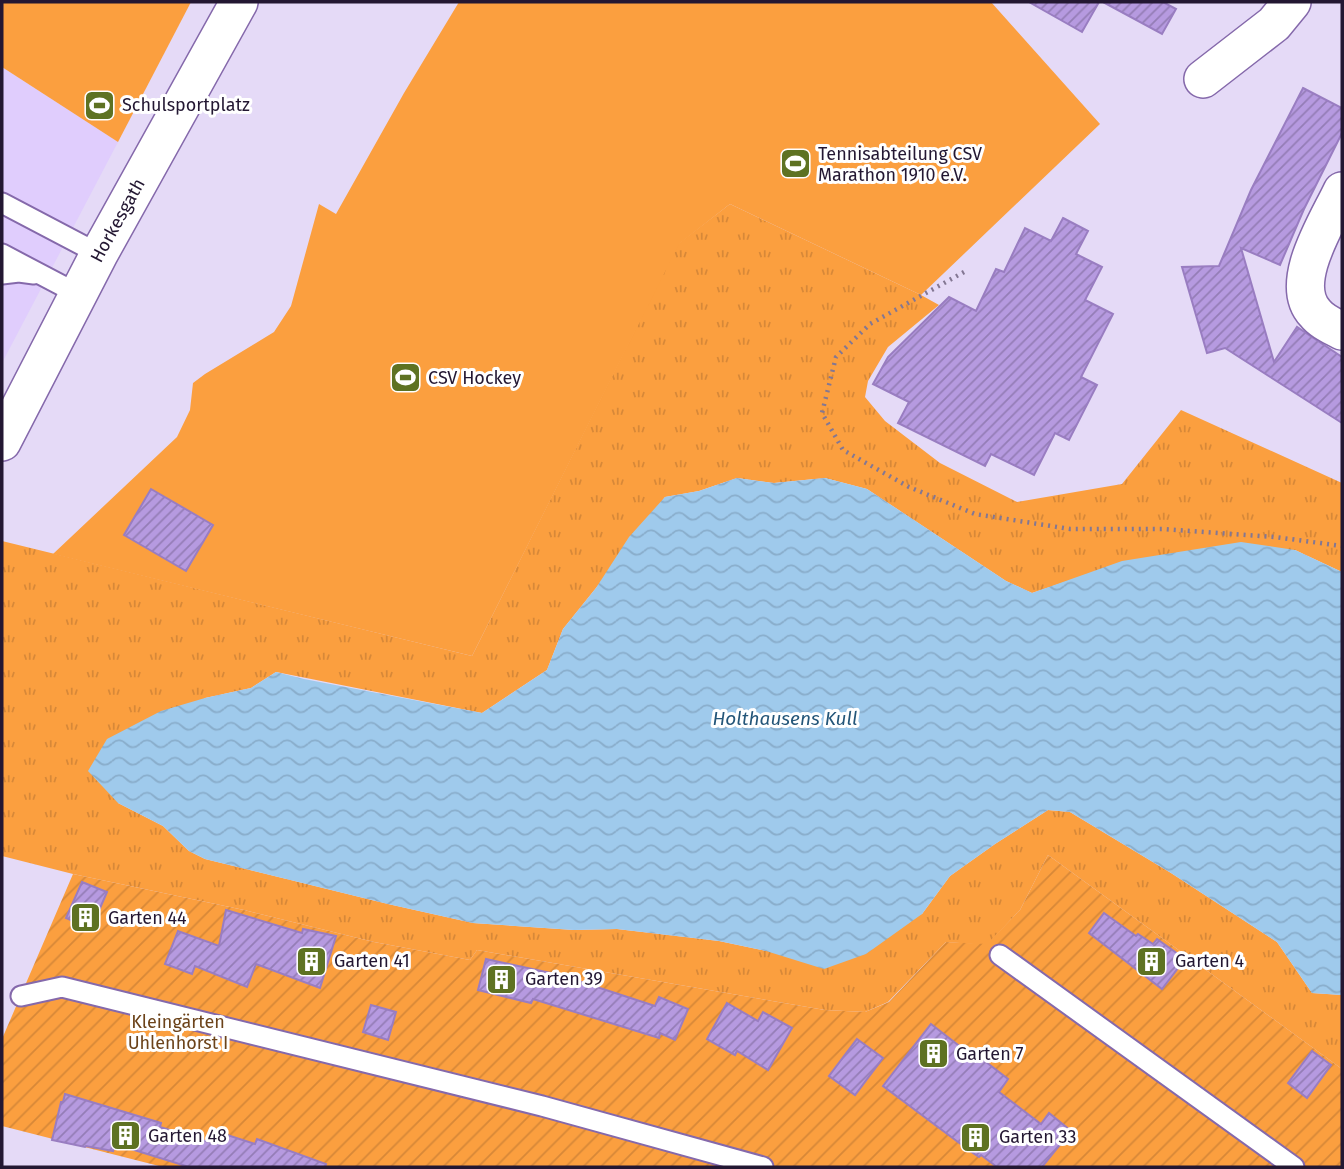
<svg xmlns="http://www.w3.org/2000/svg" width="1344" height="1169" viewBox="0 0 1344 1169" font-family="'Fira Sans',sans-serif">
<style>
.built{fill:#e0cdfd}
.park{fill:url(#park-tufts)}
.garden{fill:url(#garden-furrows)}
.pitch{fill:#fb9f3f}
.water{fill:url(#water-waves)}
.building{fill:url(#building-hatch);stroke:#997dc1;stroke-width:2}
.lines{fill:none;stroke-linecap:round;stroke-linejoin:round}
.service-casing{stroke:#8569ab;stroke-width:23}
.minor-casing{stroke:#8569ab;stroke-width:40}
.path{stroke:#837793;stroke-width:4.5;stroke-dasharray:2 5;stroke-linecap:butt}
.service{stroke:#fff;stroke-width:19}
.minor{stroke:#fff;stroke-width:37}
.labels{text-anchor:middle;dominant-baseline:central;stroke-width:6;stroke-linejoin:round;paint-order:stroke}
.poi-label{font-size:18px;fill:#231732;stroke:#fff;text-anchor:start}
.street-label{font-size:18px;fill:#231732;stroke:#fff}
.park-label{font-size:18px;fill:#6c431a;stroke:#fff}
.water-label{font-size:19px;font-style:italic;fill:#245679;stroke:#fff}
</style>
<defs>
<pattern id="park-tufts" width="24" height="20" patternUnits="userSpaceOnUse" patternTransform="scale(1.75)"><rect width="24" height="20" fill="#fb9f3f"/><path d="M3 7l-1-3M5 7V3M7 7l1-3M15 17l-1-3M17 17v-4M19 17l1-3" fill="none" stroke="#d78838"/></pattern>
<pattern id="garden-furrows" width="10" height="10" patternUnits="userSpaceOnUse" patternTransform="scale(1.75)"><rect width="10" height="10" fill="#fb9f3f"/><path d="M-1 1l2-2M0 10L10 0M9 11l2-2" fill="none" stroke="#d78838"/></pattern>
<pattern id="water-waves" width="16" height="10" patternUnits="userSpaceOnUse" patternTransform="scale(1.75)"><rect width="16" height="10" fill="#9fcaec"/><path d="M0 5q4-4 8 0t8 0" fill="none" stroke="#89adcb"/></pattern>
<pattern id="building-hatch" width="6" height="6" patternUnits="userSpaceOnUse" patternTransform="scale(1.75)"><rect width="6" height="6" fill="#b69ae0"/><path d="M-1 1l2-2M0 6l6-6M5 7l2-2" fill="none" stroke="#947db6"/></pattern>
</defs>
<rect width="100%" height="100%" fill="#e5daf7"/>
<path class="built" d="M 2,67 L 118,142 L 2,363 Z"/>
<path class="park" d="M 730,204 L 921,295 L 939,305 L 888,347 L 868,381 L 865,397 L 885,421 L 940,463 L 1017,502 L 1122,484 L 1181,410 L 1342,483 L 1342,572 L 1295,550 L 1071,580 L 1032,593 L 1006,581 L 867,489 L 825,478 L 774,483 L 737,478 L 699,491 L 665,497 L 596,588 L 563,629 L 547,670 L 482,713 L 276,672 L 251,688 L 205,698 L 118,803 L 163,826 L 189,851 L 205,859 L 388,904 L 473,923 L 574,930 L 617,929 L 719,941 L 766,951 L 922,914 L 950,876 L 995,844 L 1048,810 L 1070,812 L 1171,873 L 1277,942 L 1312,993 L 1342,995 L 1342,1069 L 1048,855 L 1020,910 L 987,945 L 946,942 L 888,1002 L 865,1012 L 825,1010 L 477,950 L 470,960 L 374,942 L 244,910 L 73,874 L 2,856 L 2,541 L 472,656 L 678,244 Z"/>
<path class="garden" d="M 1048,855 L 1342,1069 L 1342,1167 L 163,1167 L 2,1126 L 2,1039 L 73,874 L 244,910 L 374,942 L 470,960 L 477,950 L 825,1010 L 865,1012 L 889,1002 L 946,942 L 987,944 L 1020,910 Z"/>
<g class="pitch">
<path d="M 2,2 L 191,2 L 118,142 L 2,67 Z"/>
<path d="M 459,2 L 991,2 L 1100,124 L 921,295 L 730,204 L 679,244 L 472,656 L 53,554 L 177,437 L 190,410 L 193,383 L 205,374 L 274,332 L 291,306 L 319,204 L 336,214 L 404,93 Z"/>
</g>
<path class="water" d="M 737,478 L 774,483 L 825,478 L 867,489 L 1006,581 L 1032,593 L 1122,561 L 1241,542 L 1295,550 L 1342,572 L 1342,995 L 1312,993 L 1277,942 L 1171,873 L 1070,812 L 1048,810 L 995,844 L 950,876 L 922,914 L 866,954 L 824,969 L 766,951 L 719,941 L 617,929 L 574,930 L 473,923 L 388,904 L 205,859 L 189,851 L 163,826 L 118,803 L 88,771 L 107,739 L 161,711 L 205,698 L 251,688 L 276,672 L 304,679 L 482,713 L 547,670 L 563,629 L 596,588 L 629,537 L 665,497 L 699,491 Z"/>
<g class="building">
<path d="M 1029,2 L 1099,2 L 1082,32 Z"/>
<path d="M 1103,2 L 1163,2 L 1176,9 L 1162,34 Z"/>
<path d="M 1303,88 L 1342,108 L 1342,133 L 1304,209 L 1280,265 L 1241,248 L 1274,362 L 1297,327 L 1342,357 L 1342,423 L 1225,348 L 1207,353 L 1182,267 L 1219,266 L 1251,190 Z"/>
<path d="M 1063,218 L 1088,231 L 1076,254 L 1102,267 L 1085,300 L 1113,314 L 1081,377 L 1097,385 L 1069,440 L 1055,433 L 1034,475 L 991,454 L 985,466 L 898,423 L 909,402 L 873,384 L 888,357 L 949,297 L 976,311 L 996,269 L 1004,272 L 1025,228 L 1051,241 Z"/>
<path d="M 151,489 L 213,525 L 186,571 L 124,535 Z"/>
<path d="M 82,882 L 107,892 L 91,929 L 66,918 Z"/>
<path d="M 226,910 L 302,933 L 303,929 L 336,936 L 320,988 L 256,964 L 247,987 L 195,966 L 192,974 L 165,964 L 178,931 L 219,946 Z"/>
<path d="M 1104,913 L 1136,936 L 1138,934 L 1153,944 L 1157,939 L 1185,959 L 1162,989 L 1089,933 Z"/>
<path d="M 486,959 L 560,975 L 655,1006 L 659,997 L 688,1009 L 675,1040 L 660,1033 L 659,1038 L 533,999 L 531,1003 L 478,990 Z"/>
<path d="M 727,1003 L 758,1021 L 763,1012 L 792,1028 L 768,1070 L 737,1051 L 735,1055 L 707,1039 Z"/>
<path d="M 371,1005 L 396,1012 L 388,1040 L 363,1032 Z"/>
<path d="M 931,1024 L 971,1055 L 973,1052 L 1008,1079 L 999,1092 L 1041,1124 L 1049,1113 L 1071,1131 L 1042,1167 L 997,1167 L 981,1155 L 979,1157 L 970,1151 L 883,1086 Z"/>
<path d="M 857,1039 L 883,1058 L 855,1095 L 829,1076 Z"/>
<path d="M 1312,1051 L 1331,1065 L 1307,1098 L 1288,1083 Z"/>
<path d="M 65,1094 L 161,1123 L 160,1127 L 212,1143 L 215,1131 L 255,1144 L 257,1139 L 326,1164 L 325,1167 L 189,1167 L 115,1144 L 113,1151 L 86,1146 L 85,1147 L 52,1140 L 61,1102 L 63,1102 Z"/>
</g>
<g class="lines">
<defs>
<g id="service">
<path d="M 2,203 L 99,254"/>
<path d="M 2,254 L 78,294"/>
<path d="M 2,274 L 19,272 L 34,274"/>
<path d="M 1000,955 L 1294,1167"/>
<path d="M 21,996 L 62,987 L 542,1106 L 763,1167"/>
</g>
<g id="minor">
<path d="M 1203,79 L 1274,24 L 1292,2"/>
<path d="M 1342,191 C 1328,221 1287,283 1315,313 C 1322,322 1333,326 1342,331"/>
<path id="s1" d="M 2,442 L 99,254 L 239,2"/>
</g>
</defs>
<use href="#service" class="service-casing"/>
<use href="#minor" class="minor-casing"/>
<path class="path" d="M 964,272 L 870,324 L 836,357 L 822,413 L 843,450 L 909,487 L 975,514 L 1070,529 L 1162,529 L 1275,537 L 1342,546"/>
<use href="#service" class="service"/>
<use href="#minor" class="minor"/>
</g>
<defs>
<symbol id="stadium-square" viewBox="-11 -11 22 22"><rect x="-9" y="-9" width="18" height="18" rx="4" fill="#5e7222" stroke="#fff"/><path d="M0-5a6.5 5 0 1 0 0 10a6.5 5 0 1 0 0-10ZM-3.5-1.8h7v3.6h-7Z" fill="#fff"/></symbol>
<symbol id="building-square" viewBox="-11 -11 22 22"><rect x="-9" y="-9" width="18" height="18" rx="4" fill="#5e7222" stroke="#fff"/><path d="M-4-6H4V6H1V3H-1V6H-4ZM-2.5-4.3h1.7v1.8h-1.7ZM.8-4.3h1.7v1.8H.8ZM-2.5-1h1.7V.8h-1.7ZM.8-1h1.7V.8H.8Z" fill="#fff"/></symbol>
</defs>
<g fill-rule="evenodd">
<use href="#stadium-square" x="82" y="88" width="35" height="35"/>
<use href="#stadium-square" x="778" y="146" width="35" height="35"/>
<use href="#stadium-square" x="388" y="360" width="35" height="35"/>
<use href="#building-square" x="68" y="900" width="35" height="35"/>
<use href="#building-square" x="294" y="944" width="35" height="35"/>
<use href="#building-square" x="1134" y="944" width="35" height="35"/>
<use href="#building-square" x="484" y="962" width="35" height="35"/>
<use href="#building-square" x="916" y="1036" width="35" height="35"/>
<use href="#building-square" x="108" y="1118" width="35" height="35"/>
<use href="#building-square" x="958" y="1120" width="35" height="35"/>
</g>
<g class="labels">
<g class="poi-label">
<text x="122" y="105">Schulsportplatz</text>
<text x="818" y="154">Tennisabteilung CSV<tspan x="818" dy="21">Marathon 1910 e.V.</tspan></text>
<text x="428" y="378">CSV Hockey</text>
<text x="108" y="918">Garten 44</text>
<text x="334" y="961">Garten 41</text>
<text x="1175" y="961">Garten 4</text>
<text x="525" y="979">Garten 39</text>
<text x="956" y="1054">Garten 7</text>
<text x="148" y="1136">Garten 48</text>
<text x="999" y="1137">Garten 33</text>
</g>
<g class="street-label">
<text stroke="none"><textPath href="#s1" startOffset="250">Horkesgath</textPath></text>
</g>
<g class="park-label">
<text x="178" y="1022">Kleingärten<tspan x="178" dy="21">Uhlenhorst I</tspan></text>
</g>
<g class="water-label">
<text x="785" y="718">Holthausens Kull</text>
</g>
</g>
<rect width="1344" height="1169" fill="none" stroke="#231732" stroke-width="7"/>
</svg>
